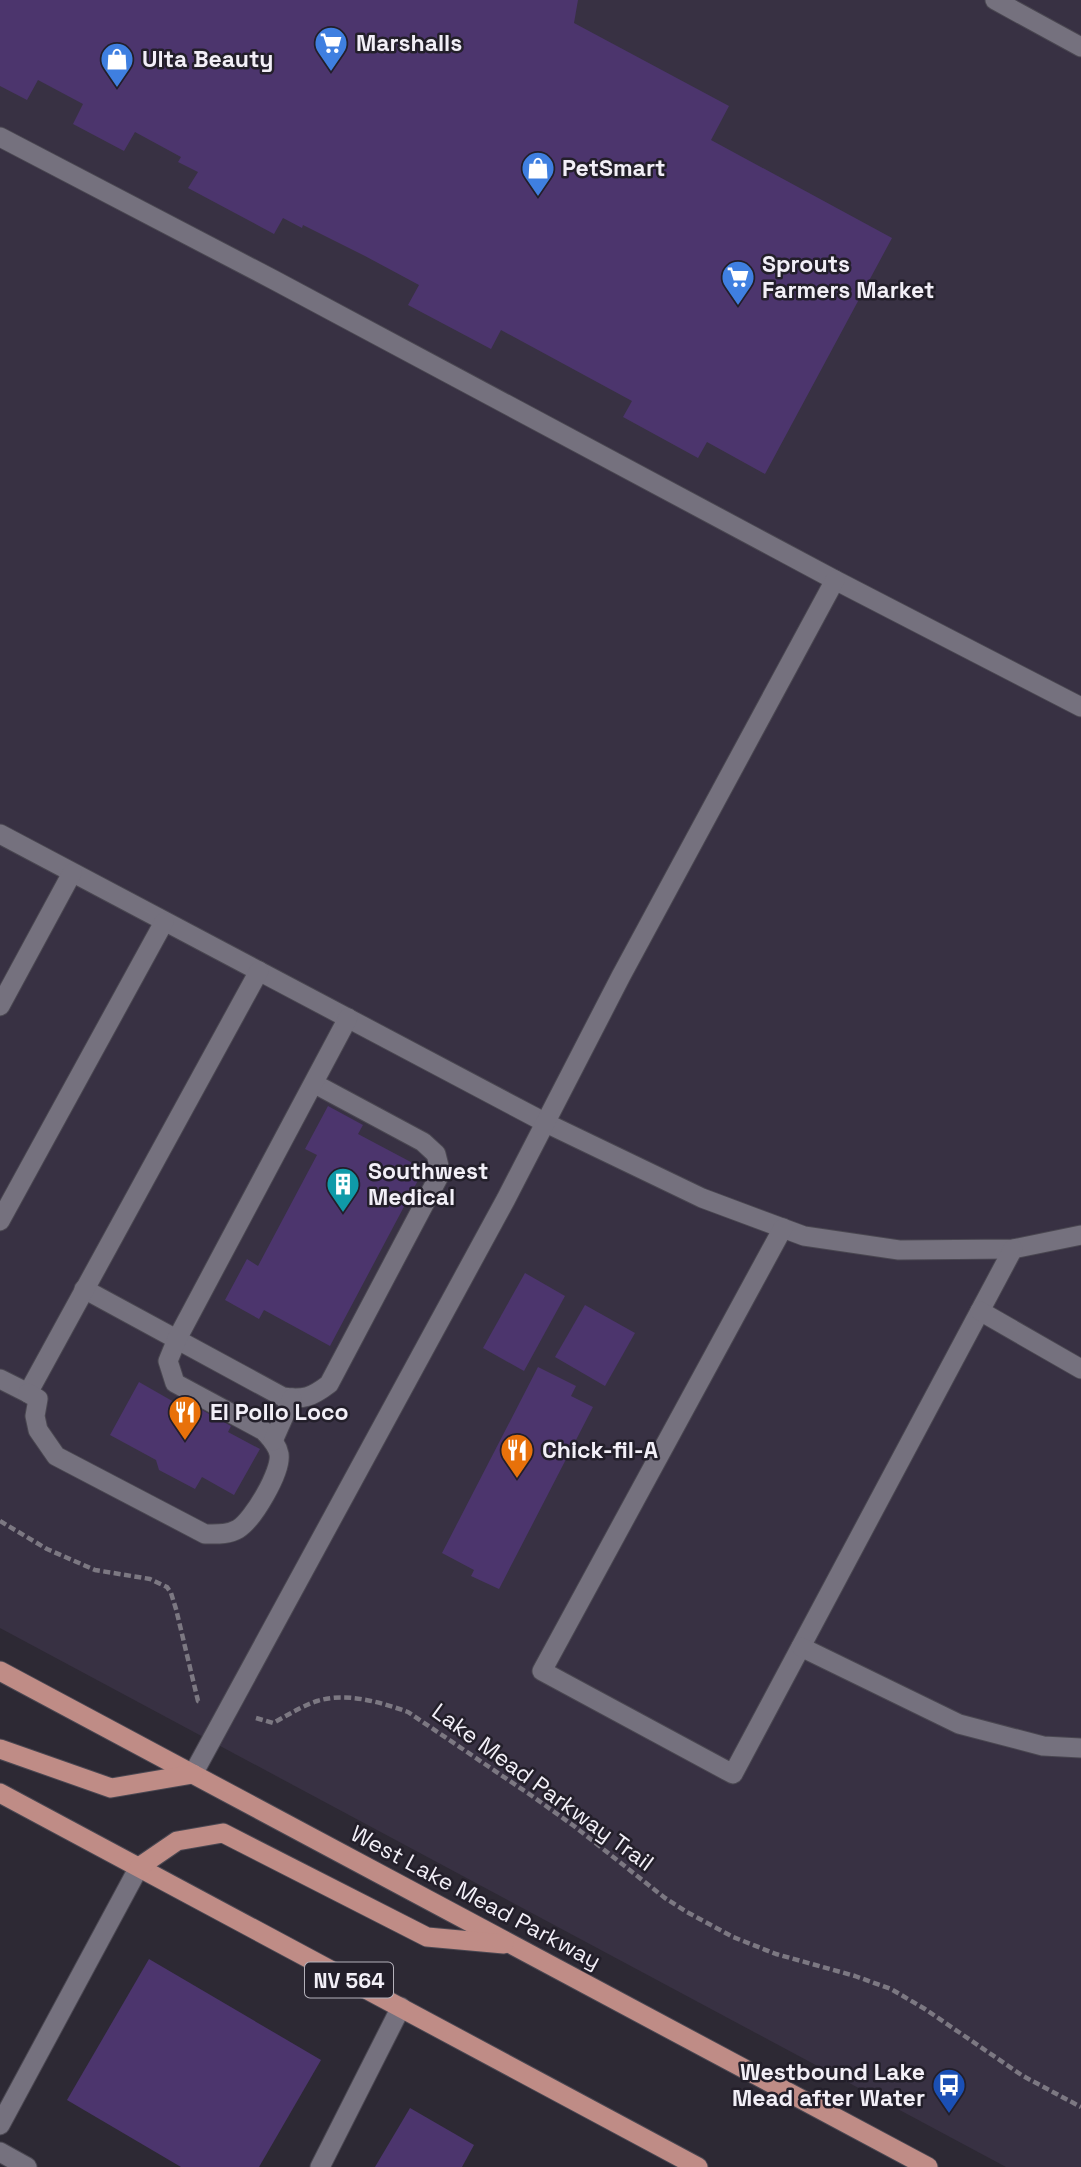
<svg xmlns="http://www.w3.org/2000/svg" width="1081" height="2167" viewBox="0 0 1081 2167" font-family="'Space Grotesk',sans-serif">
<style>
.built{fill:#383143}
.building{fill:#4c356d}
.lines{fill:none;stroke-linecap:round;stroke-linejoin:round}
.service-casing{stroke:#4a4751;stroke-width:21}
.primary-casing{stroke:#4a4751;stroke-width:21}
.path{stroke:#7c7882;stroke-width:4.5;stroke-dasharray:7 3.5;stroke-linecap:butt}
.service{stroke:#75717e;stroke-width:19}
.primary{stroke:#bf8c86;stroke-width:19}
.labels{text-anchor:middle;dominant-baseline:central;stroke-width:5;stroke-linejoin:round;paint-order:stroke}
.shield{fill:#231f2a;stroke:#b4b1ba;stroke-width:2}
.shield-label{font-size:21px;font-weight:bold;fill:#f2eff7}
.poi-label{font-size:23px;font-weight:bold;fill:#f2eff7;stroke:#231f2a;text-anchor:start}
.street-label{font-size:23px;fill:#f2eff7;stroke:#231f2a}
</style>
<rect width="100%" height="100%" fill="#2d2934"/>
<path class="built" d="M 0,0 L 1081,0 L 1081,2167 L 1006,2167 L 0,1628 Z"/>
<g class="building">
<path d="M 0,0 L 578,0 L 574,23 L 729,106 L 711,140 L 892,238 L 765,474 L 707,442 L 698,458 L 623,417 L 632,401 L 501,330 L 491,349 L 408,305 L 419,285 L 365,256 L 303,225 L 302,228 L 283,218 L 274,234 L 188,188 L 198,172 L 178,162 L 181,157 L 135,132 L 124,151 L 73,124 L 83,104 L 38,80 L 27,100 L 0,86 Z"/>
<path d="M 328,1106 L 363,1125 L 358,1134 L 424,1169 L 330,1346 L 264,1310 L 259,1319 L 225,1300 L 247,1259 L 258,1266 L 317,1155 L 305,1149 Z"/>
<path d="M 525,1273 L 565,1296 L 524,1371 L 483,1348 Z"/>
<path d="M 585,1305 L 635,1333 L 605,1386 L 555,1357 Z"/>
<path d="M 538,1367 L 576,1386 L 571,1396 L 593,1407 L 499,1589 L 471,1576 L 474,1570 L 442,1553 Z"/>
<path d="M 139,1382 L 188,1410 L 191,1404 L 231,1426 L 228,1432 L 260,1449 L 234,1495 L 202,1477 L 195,1489 L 159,1470 L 156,1460 L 110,1435 Z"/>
<path d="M 149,1959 L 321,2060 L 259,2167 L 181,2167 L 67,2100 Z"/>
<path d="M 410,2108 L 474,2145 L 462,2167 L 375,2167 Z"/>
</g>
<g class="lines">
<defs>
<g id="service">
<path d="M 995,0 L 1081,47"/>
<path d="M 0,137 L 274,280 L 835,580 L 1081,707"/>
<path d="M 0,834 L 546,1123 L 702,1198 L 804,1236 L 899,1250 L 1013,1249 L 1081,1235"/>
<path d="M 0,1006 L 72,873"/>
<path d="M 0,1221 L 164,922"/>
<path d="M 783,1228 L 542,1671 L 733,1774 L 1013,1249"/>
<path d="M 84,1289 L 283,1397 C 304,1400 312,1397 329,1384 L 438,1178 L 439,1166 L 436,1154 L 423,1142 L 315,1084"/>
<path d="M 980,1311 L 1081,1369"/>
<path d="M 0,1379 L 28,1393 L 259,971"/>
<path d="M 28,1393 L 38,1399 L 35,1416 L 38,1430 L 56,1456 L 205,1534 C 216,1534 228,1535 238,1529 C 253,1520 282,1471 279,1454 C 277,1444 270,1438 264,1431 L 175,1383 L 168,1361 L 177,1339 L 348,1018"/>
<path d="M 273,1441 L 292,1398"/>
<path d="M 801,1647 L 959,1724 L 1043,1746 L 1081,1748"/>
<path d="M 193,1774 L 506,1199 L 621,976 L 835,580"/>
<path d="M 0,2125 L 139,1867"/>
<path d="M 0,2152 L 27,2167"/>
<path d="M 320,2167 L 401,2007"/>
</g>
<g id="primary">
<path d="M 0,1671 L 928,2167"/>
<path d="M 0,1749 L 111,1788 L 193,1774"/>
<path d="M 0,1793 L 698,2167"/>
<path d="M 139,1867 L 177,1841 L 223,1833 L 427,1937 L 504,1944"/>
</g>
</defs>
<use href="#service" class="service-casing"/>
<use href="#primary" class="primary-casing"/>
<g class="path">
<path d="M 0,1521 L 47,1549 L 95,1570 L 150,1579 L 167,1587 L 171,1593 L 176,1609 L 198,1701 L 201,1702"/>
<path d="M 256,1718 L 273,1723 C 288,1715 302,1706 317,1701 C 347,1692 380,1702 408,1712 L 532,1796 L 574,1826 L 665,1898 L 687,1912 L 733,1937 L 776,1954 L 855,1976 L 891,1989 L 925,2009 L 1023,2076 L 1081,2107"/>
</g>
<use href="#service" class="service"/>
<use href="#primary" class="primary"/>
</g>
<defs>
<symbol id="supermarket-pin" viewBox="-11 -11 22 30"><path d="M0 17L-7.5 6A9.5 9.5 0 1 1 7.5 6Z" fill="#3f7fe0" stroke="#231f2a"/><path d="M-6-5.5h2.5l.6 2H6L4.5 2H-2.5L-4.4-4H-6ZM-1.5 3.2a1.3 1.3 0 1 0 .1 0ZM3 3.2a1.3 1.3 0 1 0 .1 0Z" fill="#fff"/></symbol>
<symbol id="shop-pin" viewBox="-11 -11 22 30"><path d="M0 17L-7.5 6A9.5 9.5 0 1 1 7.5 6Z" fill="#3f7fe0" stroke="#231f2a"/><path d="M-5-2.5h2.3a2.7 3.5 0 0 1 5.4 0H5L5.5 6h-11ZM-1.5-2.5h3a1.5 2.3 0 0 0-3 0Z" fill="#fff"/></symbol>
<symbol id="building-pin" viewBox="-11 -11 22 30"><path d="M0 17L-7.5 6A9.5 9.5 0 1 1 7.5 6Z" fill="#0f9aa8" stroke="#231f2a"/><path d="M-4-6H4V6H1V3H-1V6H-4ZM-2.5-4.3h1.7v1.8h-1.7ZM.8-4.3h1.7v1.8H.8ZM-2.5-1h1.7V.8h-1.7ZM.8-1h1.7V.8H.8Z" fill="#fff"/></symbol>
<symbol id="restaurant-pin" viewBox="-11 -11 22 30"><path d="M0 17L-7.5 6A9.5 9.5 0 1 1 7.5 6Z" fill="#e8710a" stroke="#231f2a"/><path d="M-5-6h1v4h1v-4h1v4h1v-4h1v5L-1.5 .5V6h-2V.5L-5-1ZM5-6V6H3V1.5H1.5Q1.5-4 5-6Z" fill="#fff"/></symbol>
<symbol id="bus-pin" viewBox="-11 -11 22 30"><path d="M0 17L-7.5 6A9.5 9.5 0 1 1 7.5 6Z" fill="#1a4fb4" stroke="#231f2a"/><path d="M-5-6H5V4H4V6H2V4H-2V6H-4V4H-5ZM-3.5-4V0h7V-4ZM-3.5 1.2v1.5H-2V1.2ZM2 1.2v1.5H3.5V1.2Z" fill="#fff"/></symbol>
</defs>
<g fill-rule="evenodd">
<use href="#supermarket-pin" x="312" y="24" width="38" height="52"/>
<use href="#shop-pin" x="98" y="40" width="38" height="52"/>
<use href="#shop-pin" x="519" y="149" width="38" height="52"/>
<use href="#supermarket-pin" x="719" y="258" width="38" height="52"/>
<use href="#building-pin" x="324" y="1165" width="38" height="52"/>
<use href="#restaurant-pin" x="166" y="1393" width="38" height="52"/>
<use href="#restaurant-pin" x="498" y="1431" width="38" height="52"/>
<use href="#bus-pin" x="930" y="2066" width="38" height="52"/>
</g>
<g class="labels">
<rect class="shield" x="305" y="1962.5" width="88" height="35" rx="5"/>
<g class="shield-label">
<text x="349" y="1980">NV 564</text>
</g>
<g class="poi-label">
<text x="356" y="43">Marshalls</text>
<text x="142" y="59">Ulta Beauty</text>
<text x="562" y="168">PetSmart</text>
<text x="762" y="264">Sprouts<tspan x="762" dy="26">Farmers Market</tspan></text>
<text x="368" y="1171">Southwest<tspan x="368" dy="26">Medical</tspan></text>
<text x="210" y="1412">El Pollo Loco</text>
<text x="542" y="1450">Chick-fil-A</text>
<text x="925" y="2072" text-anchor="end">Westbound Lake<tspan x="925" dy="26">Mead after Water</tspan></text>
</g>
<g class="street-label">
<text transform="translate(543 1787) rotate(36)">Lake Mead Parkway Trail</text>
<text transform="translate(476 1897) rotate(28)">West Lake Mead Parkway</text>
</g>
</g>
</svg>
